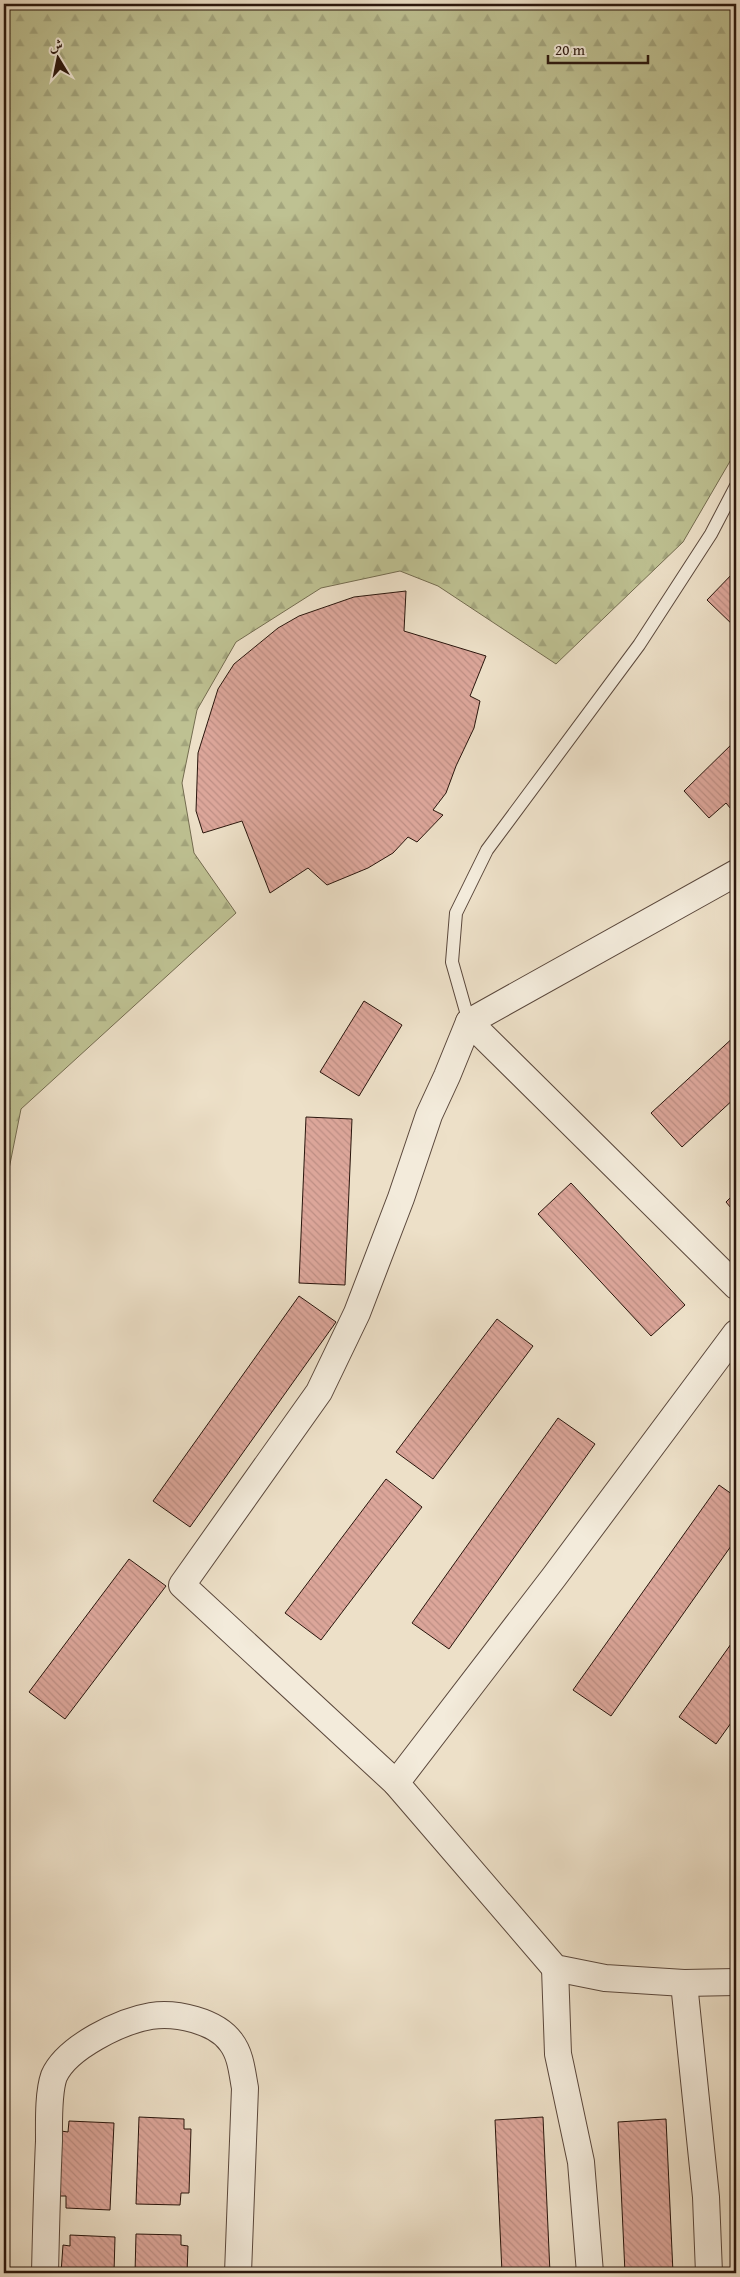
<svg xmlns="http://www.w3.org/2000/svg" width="740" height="2277" viewBox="0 0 740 2277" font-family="'Gentium Book Plus',Amiri,serif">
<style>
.forest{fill:url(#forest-firs);stroke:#746c50}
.building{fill:url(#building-back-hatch);stroke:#2a160d}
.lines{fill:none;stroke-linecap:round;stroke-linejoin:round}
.lane-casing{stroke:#5b483c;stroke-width:14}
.street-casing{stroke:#5b483c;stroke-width:28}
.lane{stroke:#f3ebdb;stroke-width:12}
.street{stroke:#f3ebdb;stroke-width:26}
</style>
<defs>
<pattern id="forest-firs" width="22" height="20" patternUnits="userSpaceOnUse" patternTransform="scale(1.25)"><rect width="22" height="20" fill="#bec192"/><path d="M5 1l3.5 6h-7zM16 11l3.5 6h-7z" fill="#a3a57d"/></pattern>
<pattern id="building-back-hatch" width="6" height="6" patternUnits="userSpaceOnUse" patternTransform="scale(1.25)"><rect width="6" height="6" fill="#dca69a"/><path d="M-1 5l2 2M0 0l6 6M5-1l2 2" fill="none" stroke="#bd8e84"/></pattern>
</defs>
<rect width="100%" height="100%" fill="#ede0c8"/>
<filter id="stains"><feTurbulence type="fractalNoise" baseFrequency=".004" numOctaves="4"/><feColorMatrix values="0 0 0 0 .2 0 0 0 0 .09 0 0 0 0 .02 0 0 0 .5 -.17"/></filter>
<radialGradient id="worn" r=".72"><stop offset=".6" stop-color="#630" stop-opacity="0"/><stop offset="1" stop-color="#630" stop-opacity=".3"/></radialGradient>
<path class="forest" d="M 4,4 L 736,4 L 736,451 L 683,542 L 556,664 L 438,586 L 400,571 L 321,588 L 236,642 L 197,710 L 182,783 L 194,853 L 236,913 L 21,1109 L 4,1194 Z"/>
<g class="building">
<path d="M 736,570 L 736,628 L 707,600 Z"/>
<path d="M 406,591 L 404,631 L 486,656 L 470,696 L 480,701 L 474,728 L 456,766 L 446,793 L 433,810 L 443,815 L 417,842 L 408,837 L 393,853 L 368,868 L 327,885 L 308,868 L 270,893 L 242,821 L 203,833 L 196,811 L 198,753 L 218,689 L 234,664 L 278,628 L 299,616 L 354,597 Z"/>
<path d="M 736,740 L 736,815 L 726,803 L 709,818 L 684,791 Z"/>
<path d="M 364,1001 L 402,1025 L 359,1096 L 320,1072 Z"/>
<path d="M 736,1035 L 736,1097 L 682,1147 L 651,1113 Z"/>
<path d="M 306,1117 L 352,1119 L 345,1285 L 299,1283 Z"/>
<path d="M 571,1183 L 685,1305 L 651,1336 L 538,1214 Z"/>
<path d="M 736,1192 L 736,1214 L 726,1202 Z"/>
<path d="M 299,1296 L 336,1322 L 190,1527 L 153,1501 Z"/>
<path d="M 497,1319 L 533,1346 L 433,1479 L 396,1452 Z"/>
<path d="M 558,1418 L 595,1444 L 449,1649 L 412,1623 Z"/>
<path d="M 386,1479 L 422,1507 L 321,1640 L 285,1613 Z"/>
<path d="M 719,1485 L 736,1497 L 736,1539 L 611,1716 L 573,1690 Z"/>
<path d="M 129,1559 L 166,1586 L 65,1719 L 29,1692 Z"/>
<path d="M 736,1637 L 736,1716 L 716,1744 L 679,1717 Z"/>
<path d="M 139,2117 L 184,2119 L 184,2129 L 191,2129 L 189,2193 L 181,2193 L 180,2205 L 136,2204 Z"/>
<path d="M 543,2117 L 550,2273 L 502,2273 L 495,2120 Z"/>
<path d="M 666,2119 L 673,2273 L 625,2273 L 618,2122 Z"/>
<path d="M 69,2121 L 114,2123 L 110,2210 L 66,2208 L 66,2196 L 58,2196 L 61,2131 L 68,2132 Z"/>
<path d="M 136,2234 L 181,2235 L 181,2245 L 188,2246 L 187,2273 L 135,2273 Z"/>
<path d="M 70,2235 L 115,2237 L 114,2273 L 61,2273 L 63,2245 L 70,2246 Z"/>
</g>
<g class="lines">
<defs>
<path id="lane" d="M 469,1022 L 452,962 L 456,913 L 487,850 L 639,645 L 711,534 L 736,486"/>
<g id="street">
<path d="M 736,873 L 469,1022 L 736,1286"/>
<path d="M 736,1333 L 554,1577 L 396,1783 L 555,1968 L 605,1978 L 684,1983 L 736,1982"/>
<path d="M 396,1783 L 182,1585 L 319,1392 L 357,1313 L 401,1198 L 429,1115 L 447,1076 L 469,1022"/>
<path d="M 555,1968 L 558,2054 L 581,2162 L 590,2273"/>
<path d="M 684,1983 L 706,2197 L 709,2273"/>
<path d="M 45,2273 C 46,2229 47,2185 49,2141 C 49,2123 48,2093 54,2076 C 67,2047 121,2021 151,2016 C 176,2012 216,2021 231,2042 C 241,2055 242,2072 245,2088 L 238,2273"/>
</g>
</defs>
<use href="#lane" class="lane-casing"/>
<use href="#street" class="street-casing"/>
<use href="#lane" class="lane"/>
<use href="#street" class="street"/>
</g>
<rect width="740" height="2277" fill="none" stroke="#ede0c8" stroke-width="20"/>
<rect x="5" y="5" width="730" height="2267" fill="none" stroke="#2a160d" stroke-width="2.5"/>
<rect x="10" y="10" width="720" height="2257" fill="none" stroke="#2a160d"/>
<g transform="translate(58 58) rotate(350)" stroke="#f3ebdb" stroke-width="4" paint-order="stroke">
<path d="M0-4L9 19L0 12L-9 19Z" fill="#2a160d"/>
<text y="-8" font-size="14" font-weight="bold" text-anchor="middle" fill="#2a160d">ش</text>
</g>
<path d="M548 55v8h100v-8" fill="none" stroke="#2a160d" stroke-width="2.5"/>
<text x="555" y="55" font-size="15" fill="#2a160d" stroke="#f3ebdb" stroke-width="4" paint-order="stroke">20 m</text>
<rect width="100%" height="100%" filter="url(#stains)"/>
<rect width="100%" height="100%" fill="url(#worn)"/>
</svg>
